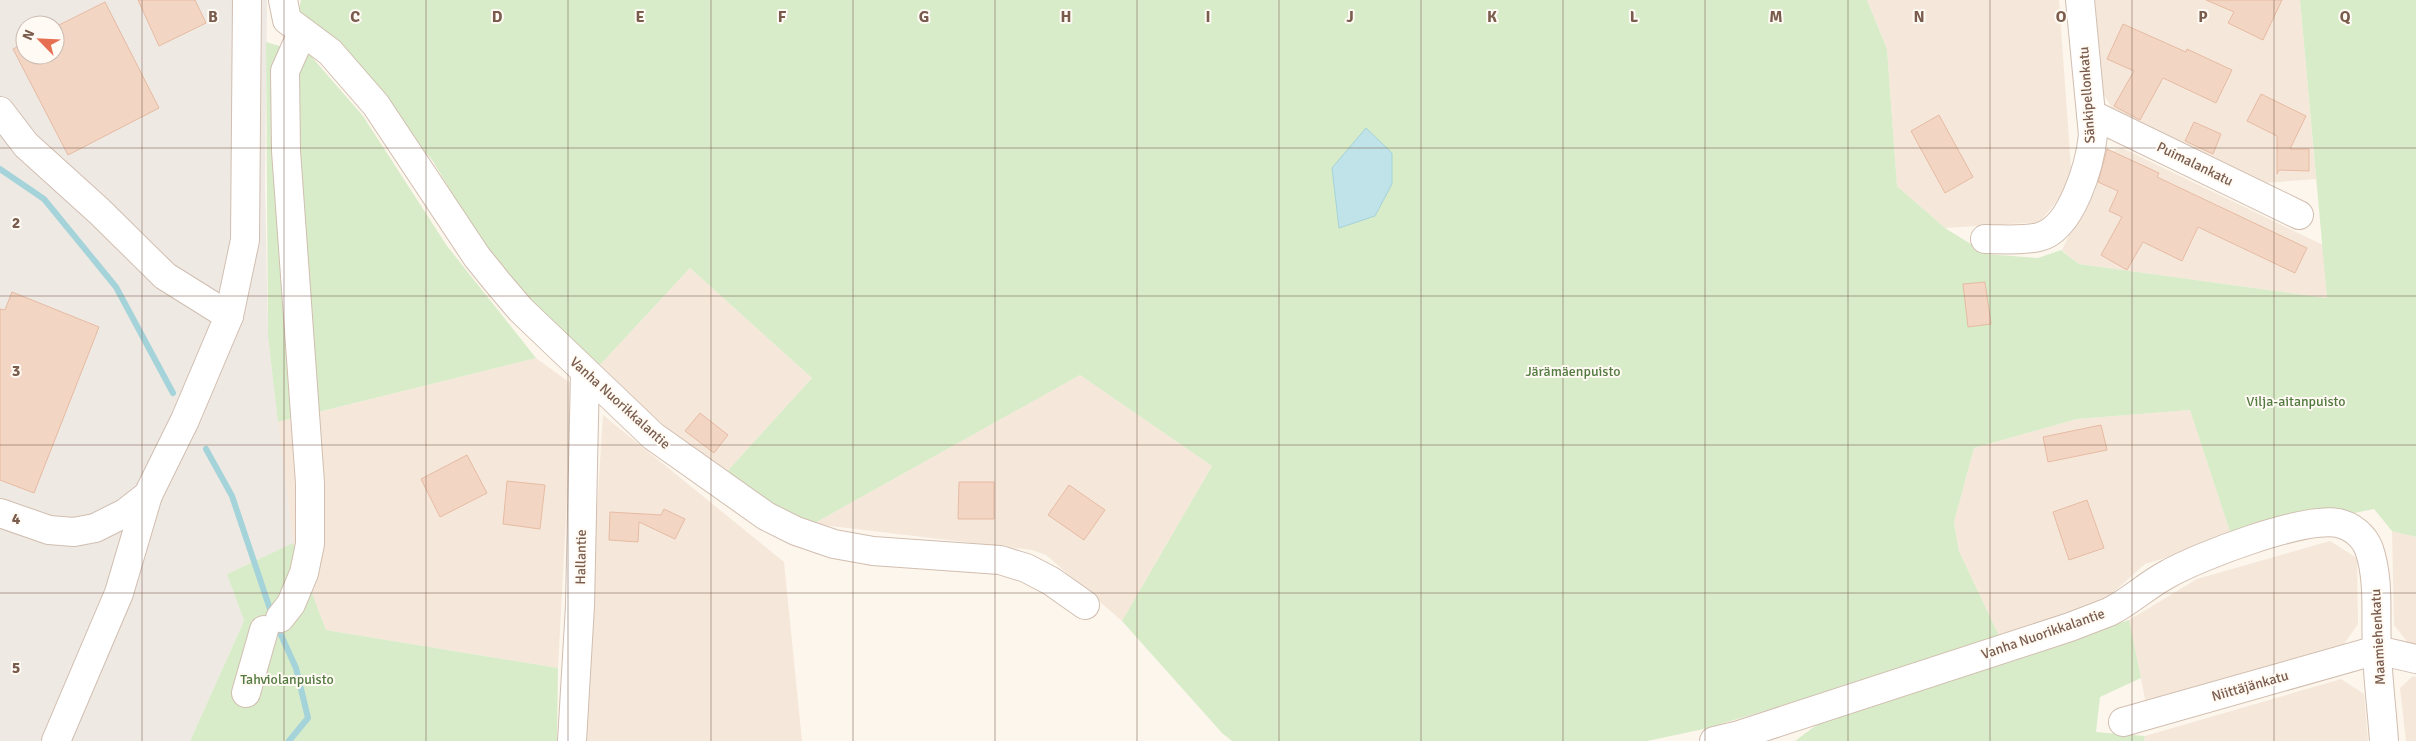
<svg xmlns="http://www.w3.org/2000/svg" width="2416" height="741" viewBox="0 0 2416 741" font-family="Signika,sans-serif">
<style>
.residential{fill:#f5e8da}
.industrial{fill:#efe9e4;fill-rule:evenodd}
.green{fill:#d8ecc9}
.water{fill:#bfe3e8;stroke:#a5d3da}
.lines{fill:none;stroke-linecap:round;stroke-linejoin:round}
.stream{stroke:#a5d3da;stroke-width:6}
.building{fill:#f3d5c3;stroke:#e6bba3}
.minor-casing{stroke:#d1beb0;stroke-width:30}
.minor{stroke:#fff;stroke-width:28}
.grid{fill:none;stroke:#7a5c4d;stroke-width:1;stroke-opacity:0.55}
.labels{text-anchor:middle;dominant-baseline:central;stroke-width:4;stroke-linejoin:round;paint-order:stroke}
.street-label{font-size:14px;fill:#7a5c4d;stroke:#fffaf3}
.park-label{font-size:14px;fill:#537a41;stroke:#fffaf3}
.grid-label{font-size:16px;text-anchor:middle;font-weight:bold;fill:#7a5c4d;stroke:#fffaf3;stroke-width:4;stroke-linejoin:round;paint-order:stroke}
</style>
<rect width="100%" height="100%" fill="#fdf6ec"/>
<g class="residential">
<path d="M 1867,0 L 2059,0 L 2072,182 L 2040,222 L 1945,228 L 1897,186 L 1887,49 Z"/>
<path d="M 2095,0 L 2300,0 L 2316,179 L 2264,183 L 2113,110 L 2104,95 Z"/>
<path d="M 2122,148 L 2323,245 L 2327,298 L 2079,264 L 2062,250 L 2109,152 Z"/>
<path d="M 690,268 L 812,378 L 722,477 L 598,367 Z"/>
<path d="M 536,358 L 573,385 L 558,668 L 326,630 L 293,543 L 278,422 Z"/>
<path d="M 1080,375 L 1212,466 L 1122,621 L 1046,555 L 1032,550 L 813,524 Z"/>
<path d="M 2190,410 L 2232,538 L 2145,564 L 2089,614 L 2001,640 L 1959,551 L 1954,521 L 1974,448 L 2077,419 Z"/>
<path d="M 603,415 L 784,562 L 802,741 L 582,741 Z"/>
<path d="M 2392,531 L 2416,537 L 2416,646 L 2409,644 L 2394,625 Z"/>
<path d="M 2330,541 L 2357,558 L 2358,624 L 2340,650 L 2146,704 L 2129,620 L 2197,579 Z"/>
<path d="M 2413,676 L 2416,677 L 2416,741 L 2406,741 L 2400,688 Z"/>
<path d="M 2341,679 L 2364,694 L 2368,741 L 2144,741 L 2145,736 Z"/>
</g>
<path class="industrial" d="M 0,0 L 267,0 L 265,184 L 268,337 L 293,543 L 227,574 L 244,621 L 190,741 L 0,741 ZM 25,25 L 55,25 L 55,55 L 25,55 Z"/>
<g class="green">
<path d="M 301,0 L 1867,0 L 1887,49 L 1897,186 L 1945,228 L 1987,254 L 2038,258 L 2061,250 L 2079,264 L 2327,298 L 2300,0 L 2416,0 L 2416,537 L 2392,531 L 2374,509 L 2232,538 L 2190,410 L 2077,419 L 1974,448 L 1954,522 L 1959,551 L 2001,640 L 1704,729 L 1647,741 L 1232,741 L 1222,733 L 1122,621 L 1212,466 L 1080,375 L 813,524 L 722,477 L 812,378 L 690,268 L 598,367 L 531,305 L 485,247 L 432,160 L 341,50 L 298,16 Z"/>
<path d="M 266,42 L 310,55 L 363,116 L 447,246 L 536,358 L 278,422 L 268,337 Z"/>
<path d="M 293,543 L 326,630 L 558,668 L 557,741 L 190,741 L 244,621 L 227,574 Z"/>
<path d="M 2129,620 L 2141,678 L 2100,697 L 2096,732 L 2145,736 L 2144,741 L 1795,741 L 1861,692 L 2024,655 Z"/>
</g>
<path class="water" d="M 1366,128 L 1392,153 L 1392,184 L 1375,216 L 1339,228 L 1332,168 Z"/>
<g class="lines">
<g class="stream">
<path d="M 0,169 L 44,199 L 116,287 L 173,393"/>
<path d="M 206,449 L 232,496 L 272,615"/>
<path d="M 276,624 L 296,668 L 308,718 L 289,741"/>
</g>
</g>
<g class="building">
<path d="M 138,0 L 195,0 L 206,23 L 159,46 Z"/>
<path d="M 2206,0 L 2282,0 L 2263,40 L 2228,23 L 2234,12 Z"/>
<path d="M 105,2 L 159,108 L 68,155 L 13,49 L 25,43 L 25,55 L 55,55 L 55,27 Z"/>
<path d="M 2123,24 L 2186,52 L 2187,49 L 2232,70 L 2216,103 L 2163,78 L 2140,120 L 2114,106 L 2134,71 L 2107,59 Z"/>
<path d="M 2261,94 L 2306,116 L 2290,149 L 2309,149 L 2309,171 L 2279,170 L 2277,174 L 2277,136 L 2247,121 Z"/>
<path d="M 1939,115 L 1973,177 L 1945,193 L 1911,131 Z"/>
<path d="M 2194,122 L 2221,134 L 2213,154 L 2185,141 Z"/>
<path d="M 2107,149 L 2159,173 L 2157,177 L 2307,248 L 2295,273 L 2198,227 L 2182,261 L 2143,242 L 2127,270 L 2101,255 L 2122,217 L 2109,211 L 2118,191 L 2098,182 Z"/>
<path d="M 1985,282 L 1991,324 L 1968,327 L 1963,284 Z"/>
<path d="M 12,292 L 99,327 L 34,493 L 0,480 L 0,309 L 5,310 Z"/>
<path d="M 700,413 L 728,435 L 714,453 L 685,431 Z"/>
<path d="M 2101,425 L 2107,450 L 2048,462 L 2043,437 Z"/>
<path d="M 467,455 L 487,493 L 440,517 L 421,479 Z"/>
<path d="M 507,481 L 545,485 L 540,529 L 503,524 Z"/>
<path d="M 959,482 L 994,482 L 994,519 L 958,519 Z"/>
<path d="M 1069,485 L 1105,510 L 1084,540 L 1048,515 Z"/>
<path d="M 2087,500 L 2104,548 L 2069,560 L 2053,512 Z"/>
<path d="M 664,509 L 685,519 L 675,539 L 639,522 L 638,542 L 609,540 L 610,512 L 661,515 Z"/>
</g>
<g class="lines">
<defs>
<g id="minor">
<path d="M 283,0 L 287,20 L 330,52 L 376,105 L 477,257 L 498,283 L 521,310 L 653,436 L 766,516 L 796,531 L 834,544 L 873,551 L 1000,560 L 1026,568 L 1051,581 L 1085,605"/>
<path d="M 0,111 L 26,145 L 99,211 L 165,276 L 229,316"/>
<path d="M 2091,114 L 2299,215"/>
<path d="M 1985,239 C 2002,239 2023,241 2039,237 C 2072,229 2090,164 2093,135 L 2080,0"/>
<path d="M 0,513 L 49,530 L 74,532 L 95,528 L 125,513 L 148,495 L 185,420 L 229,316 L 245,240 L 247,0"/>
<path d="M 280,618 L 291,604 L 304,573 L 310,544 L 310,483 L 286,151 L 285,71 L 302,33"/>
<path d="M 246,693 L 264,630"/>
<path d="M 2123,722 L 2377,650 L 2416,659"/>
<path d="M 56,741 L 119,593 L 148,495"/>
<path d="M 572,741 L 580,606 L 585,373"/>
<path d="M 1714,741 L 1739,735 L 2070,627 C 2083,622 2096,617 2109,612 C 2129,602 2146,586 2166,575 C 2199,556 2302,517 2338,523 C 2352,526 2364,536 2369,549 C 2380,581 2375,617 2377,651 C 2378,681 2382,711 2384,741"/>
</g>
</defs>
<use href="#minor" class="minor-casing"/>
<use href="#minor" class="minor"/>
</g>
<path class="grid" d="M 142,0 L 142,741M 284,0 L 284,741M 426,0 L 426,741M 568,0 L 568,741M 711,0 L 711,741M 853,0 L 853,741M 995,0 L 995,741M 1137,0 L 1137,741M 1279,0 L 1279,741M 1421,0 L 1421,741M 1563,0 L 1563,741M 1705,0 L 1705,741M 1848,0 L 1848,741M 1990,0 L 1990,741M 2132,0 L 2132,741M 2274,0 L 2274,741M 0,148 L 2416,148M 0,296 L 2416,296M 0,445 L 2416,445M 0,593 L 2416,593"/>
<g class="labels">
<g class="street-label">
<text transform="translate(2087 95) rotate(-94)">Sänkipellonkatu</text>
<text transform="translate(2195 164) rotate(26)">Puimalankatu</text>
<text transform="translate(620 403) rotate(42)">Vanha Nuorikkalantie</text>
<text transform="translate(581 557) rotate(-89)">Hallantie</text>
<text transform="translate(2043 634) rotate(-19)">Vanha Nuorikkalantie</text>
<text transform="translate(2378 637) rotate(-93)">Maamiehenkatu</text>
<text transform="translate(2250 686) rotate(-16)">Niittäjänkatu</text>
</g>
<g class="park-label">
<text x="1573" y="371">Järämäenpuisto</text>
<text x="2296" y="401">Vilja-aitanpuisto</text>
<text x="287" y="679">Tahviolanpuisto</text>
</g>
</g>
<g class="grid-label">
<text x="213" y="22">B</text>
<text x="355" y="22">C</text>
<text x="497" y="22">D</text>
<text x="640" y="22">E</text>
<text x="782" y="22">F</text>
<text x="924" y="22">G</text>
<text x="1066" y="22">H</text>
<text x="1208" y="22">I</text>
<text x="1350" y="22">J</text>
<text x="1492" y="22">K</text>
<text x="1634" y="22">L</text>
<text x="1776" y="22">M</text>
<text x="1919" y="22">N</text>
<text x="2061" y="22">O</text>
<text x="2203" y="22">P</text>
<text x="2345" y="22">Q</text>
<text x="16" y="228">2</text>
<text x="16" y="376">3</text>
<text x="16" y="524">4</text>
<text x="16" y="673">5</text>
</g>
<g transform="translate(40 40) rotate(294)"><circle r="24" fill="#fffaf3" stroke="#cabbb1"/>
<path d="M0-4L9 19L0 12L-9 19Z" fill="#e76f51"/>
<text y="-8" font-size="14" font-weight="bold" text-anchor="middle" fill="#7a5c4d">N</text>
</g>
</svg>
